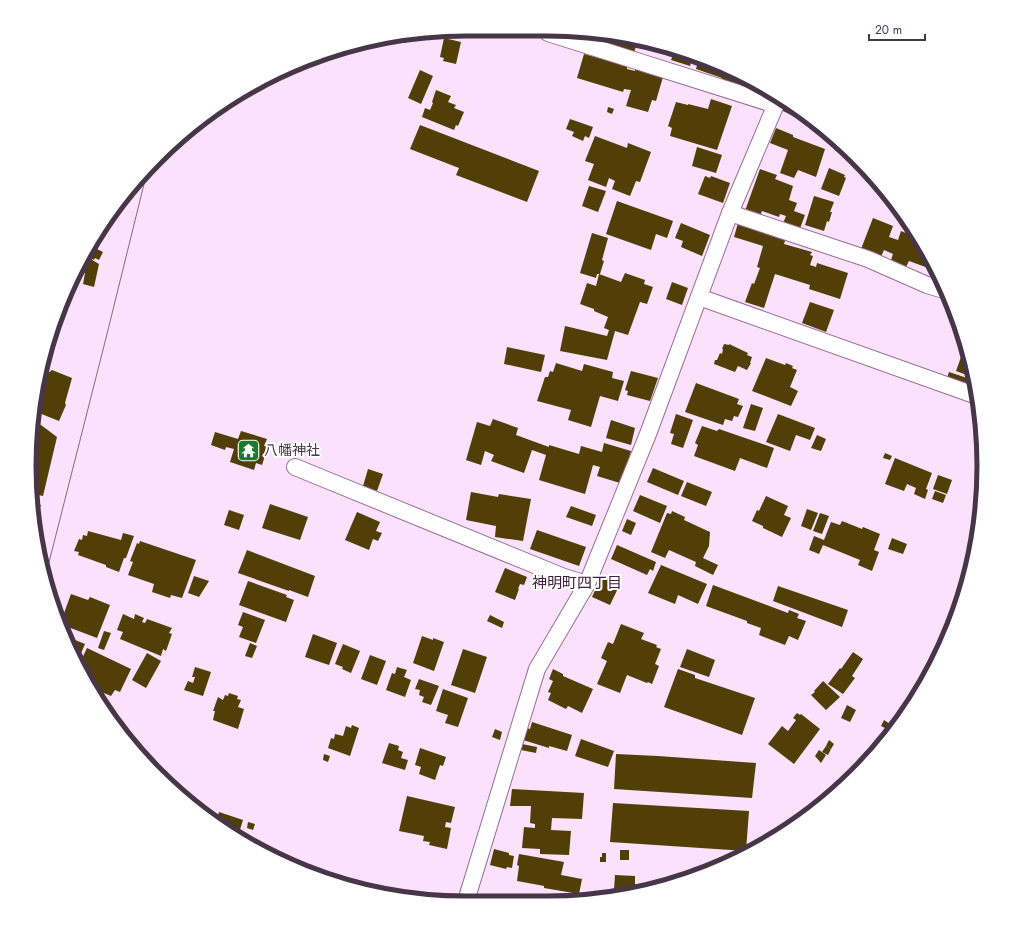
<svg xmlns="http://www.w3.org/2000/svg" width="1013" height="932" viewBox="0 0 1013 932" font-family="Jost,'Noto Sans JP',sans-serif">
<style>
.building{fill:#523e07}
.lines{fill:none;stroke-linecap:round;stroke-linejoin:round}
.street-casing{stroke:#957096;stroke-width:18}
.street{stroke:#fff;stroke-width:16}
.tram{stroke:#806c80;stroke-width:1}
.labels{text-anchor:middle;dominant-baseline:central;stroke-width:4;stroke-linejoin:round;paint-order:stroke}
.poi-label{font-size:14px;fill:#473647;stroke:#fff;text-anchor:start}
.neighbourhood-label{font-size:15px;fill:#402042;stroke:#fff}
.rim{fill:none;stroke:#473647;stroke-width:5}
</style>
<rect width="100%" height="100%" fill="#fbe1fb"/>
<g class="building">
<path d="M 462,29 L 459,38 L 445,33 L 444,37 L 435,34 L 435,32 Z"/>
<path d="M 401,35 L 405,35 L 408,37 L 406,43 L 399,42 Z"/>
<path d="M 608,36 L 632,37 L 638,39 L 634,53 L 606,45 Z"/>
<path d="M 444,38 L 461,42 L 456,64 L 443,61 L 444,58 L 440,57 Z"/>
<path d="M 675,50 L 693,56 L 690,66 L 671,60 Z"/>
<path d="M 584,54 L 627,66 L 627,69 L 635,71 L 635,69 L 663,77 L 656,101 L 652,100 L 648,112 L 626,106 L 631,90 L 624,89 L 623,92 L 577,78 Z"/>
<path d="M 699,58 L 714,62 L 748,81 L 746,89 L 721,81 L 722,78 L 696,69 Z"/>
<path d="M 420,70 L 433,76 L 421,104 L 408,98 Z"/>
<path d="M 436,90 L 451,96 L 448,102 L 456,105 L 454,108 L 464,112 L 458,126 L 456,125 L 454,130 L 422,117 L 425,108 L 430,110 L 433,103 L 432,102 Z"/>
<path d="M 711,99 L 732,106 L 717,150 L 670,136 L 672,128 L 668,126 L 676,102 L 688,105 L 688,104 L 708,109 Z"/>
<path d="M 786,101 L 800,111 L 797,118 L 781,110 Z"/>
<path d="M 608,107 L 614,109 L 612,114 L 607,112 Z"/>
<path d="M 570,119 L 593,127 L 589,138 L 585,136 L 583,141 L 572,136 L 574,132 L 566,129 Z"/>
<path d="M 420,125 L 539,171 L 527,202 L 456,175 L 459,168 L 410,149 Z"/>
<path d="M 776,128 L 793,135 L 793,137 L 825,149 L 816,177 L 798,170 L 794,178 L 780,173 L 788,150 L 770,143 Z"/>
<path d="M 595,136 L 627,148 L 628,143 L 651,152 L 640,182 L 636,181 L 630,196 L 612,189 L 615,181 L 609,178 L 606,187 L 588,180 L 594,164 L 585,161 Z"/>
<path d="M 833,138 L 851,153 L 845,151 L 844,152 L 834,147 L 834,145 L 831,143 Z"/>
<path d="M 697,147 L 722,155 L 716,173 L 692,166 Z"/>
<path d="M 829,168 L 845,175 L 844,177 L 846,178 L 839,196 L 821,189 Z"/>
<path d="M 760,169 L 777,175 L 775,179 L 793,186 L 789,200 L 797,203 L 794,211 L 805,215 L 799,231 L 782,226 L 786,216 L 780,214 L 779,217 L 762,211 L 760,216 L 745,211 Z"/>
<path d="M 705,176 L 710,178 L 711,176 L 730,183 L 723,203 L 698,194 Z"/>
<path d="M 589,186 L 606,191 L 598,212 L 582,206 Z"/>
<path d="M 814,196 L 834,202 L 830,212 L 832,212 L 829,222 L 827,221 L 824,231 L 805,225 Z"/>
<path d="M 617,201 L 673,221 L 667,238 L 656,234 L 651,250 L 606,234 Z"/>
<path d="M 113,212 L 101,241 L 94,238 Z"/>
<path d="M 873,218 L 893,226 L 889,237 L 898,240 L 901,231 L 918,238 L 933,265 L 931,269 L 909,261 L 906,267 L 891,260 L 893,254 L 884,250 L 880,259 L 861,249 Z"/>
<path d="M 681,223 L 710,235 L 702,256 L 681,247 L 683,241 L 675,238 Z"/>
<path d="M 738,223 L 786,238 L 784,244 L 812,252 L 810,255 L 813,256 L 810,265 L 816,267 L 817,263 L 848,273 L 840,299 L 809,289 L 810,285 L 775,274 L 764,308 L 745,302 L 752,283 L 754,284 L 760,268 L 757,267 L 763,246 L 734,237 Z"/>
<path d="M 592,233 L 608,238 L 602,260 L 604,261 L 600,274 L 597,274 L 596,278 L 580,273 Z"/>
<path d="M 89,245 L 103,252 L 99,260 L 95,258 L 94,260 L 84,255 Z"/>
<path d="M 84,255 L 99,264 L 94,287 L 83,284 L 85,273 L 78,270 Z"/>
<path d="M 625,273 L 645,280 L 644,284 L 653,287 L 647,304 L 640,302 L 628,335 L 615,331 L 607,360 L 560,351 L 565,326 L 607,336 L 609,330 L 604,328 L 608,317 L 594,311 L 594,309 L 580,304 L 587,283 L 596,286 L 599,274 L 621,282 Z"/>
<path d="M 672,282 L 688,288 L 682,305 L 666,299 Z"/>
<path d="M 810,302 L 834,310 L 826,332 L 802,323 Z"/>
<path d="M 724,344 L 729,345 L 729,344 L 748,353 L 747,355 L 752,357 L 750,363 L 751,363 L 747,370 L 738,366 L 735,372 L 714,364 L 715,360 L 717,360 L 720,353 L 722,354 L 723,349 L 722,349 Z"/>
<path d="M 965,346 L 970,363 L 975,378 L 956,371 Z"/>
<path d="M 507,347 L 545,355 L 541,372 L 504,364 Z"/>
<path d="M 766,358 L 785,365 L 786,363 L 793,366 L 792,368 L 797,370 L 790,387 L 798,391 L 791,406 L 752,391 Z"/>
<path d="M 556,363 L 582,371 L 584,364 L 613,372 L 612,378 L 624,381 L 618,401 L 600,396 L 591,427 L 568,420 L 571,410 L 537,401 L 545,377 L 548,377 L 550,371 L 553,372 Z"/>
<path d="M 52,370 L 72,378 L 65,403 L 66,405 L 59,421 L 34,411 L 36,403 L 47,374 Z"/>
<path d="M 631,371 L 658,378 L 650,401 L 627,395 L 628,391 L 625,390 Z"/>
<path d="M 949,372 L 976,381 L 976,387 L 975,392 L 946,381 Z"/>
<path d="M 696,383 L 739,399 L 737,404 L 743,406 L 738,417 L 734,416 L 732,421 L 725,419 L 723,425 L 685,412 Z"/>
<path d="M 751,404 L 763,408 L 755,431 L 743,428 Z"/>
<path d="M 676,414 L 693,420 L 683,448 L 671,444 L 674,434 L 670,433 Z"/>
<path d="M 778,414 L 815,428 L 810,440 L 796,435 L 790,451 L 766,442 Z"/>
<path d="M 33,419 L 57,437 L 43,496 L 34,494 L 30,438 Z"/>
<path d="M 493,419 L 518,428 L 516,435 L 549,447 L 549,445 L 579,454 L 581,446 L 602,452 L 604,443 L 631,451 L 624,474 L 620,483 L 597,476 L 600,467 L 593,465 L 585,494 L 539,480 L 546,455 L 532,450 L 524,473 L 491,461 L 494,455 L 485,451 L 481,465 L 466,460 L 477,422 L 490,426 Z"/>
<path d="M 611,420 L 635,428 L 631,445 L 606,438 Z"/>
<path d="M 702,426 L 717,431 L 719,429 L 774,448 L 767,468 L 740,458 L 735,471 L 694,456 L 698,445 L 695,443 Z"/>
<path d="M 241,431 L 267,439 L 264,446 L 268,447 L 262,465 L 256,463 L 254,470 L 230,462 L 234,449 L 226,447 L 225,450 L 211,445 L 215,432 L 238,439 Z"/>
<path d="M 817,435 L 826,439 L 821,451 L 811,448 Z"/>
<path d="M 885,453 L 892,456 L 890,460 L 883,458 Z"/>
<path d="M 895,458 L 932,473 L 926,489 L 928,490 L 925,499 L 914,494 L 916,488 L 907,484 L 904,491 L 885,484 Z"/>
<path d="M 653,468 L 684,481 L 678,495 L 647,482 Z"/>
<path d="M 368,469 L 383,474 L 377,491 L 363,486 Z"/>
<path d="M 938,475 L 952,480 L 947,494 L 933,489 Z"/>
<path d="M 687,482 L 712,492 L 706,506 L 681,496 Z"/>
<path d="M 935,491 L 946,495 L 943,503 L 932,499 Z"/>
<path d="M 471,492 L 498,497 L 499,494 L 531,499 L 523,541 L 495,537 L 496,526 L 466,520 Z"/>
<path d="M 640,495 L 667,506 L 660,523 L 633,511 Z"/>
<path d="M 766,496 L 788,506 L 784,515 L 791,518 L 782,537 L 763,528 L 763,526 L 752,521 L 757,510 L 759,511 Z"/>
<path d="M 34,502 L 41,505 L 35,518 L 35,510 Z"/>
<path d="M 270,504 L 308,517 L 300,540 L 262,528 Z"/>
<path d="M 571,506 L 596,515 L 592,526 L 566,517 Z"/>
<path d="M 807,509 L 818,513 L 811,530 L 801,526 Z"/>
<path d="M 229,510 L 244,515 L 239,530 L 224,525 Z"/>
<path d="M 672,511 L 685,517 L 684,520 L 710,532 L 709,546 L 703,558 L 718,565 L 713,575 L 695,566 L 696,562 L 669,550 L 665,558 L 651,552 L 667,513 L 671,514 Z"/>
<path d="M 357,512 L 380,522 L 376,531 L 382,533 L 378,541 L 373,539 L 369,550 L 345,540 Z"/>
<path d="M 820,513 L 829,516 L 822,534 L 813,531 Z"/>
<path d="M 627,519 L 636,523 L 631,535 L 622,531 Z"/>
<path d="M 842,521 L 862,529 L 863,527 L 880,534 L 874,550 L 879,552 L 872,571 L 858,565 L 860,560 L 823,545 L 819,554 L 809,550 L 814,536 L 824,540 L 831,522 L 840,525 Z"/>
<path d="M 537,530 L 586,547 L 579,566 L 530,549 Z"/>
<path d="M 88,531 L 121,540 L 123,533 L 134,536 L 126,558 L 124,558 L 119,572 L 106,567 L 106,565 L 78,555 L 79,552 L 74,551 L 79,539 L 82,540 L 83,535 L 87,536 Z"/>
<path d="M 892,538 L 907,544 L 903,554 L 888,549 Z"/>
<path d="M 140,541 L 196,560 L 182,598 L 171,595 L 170,598 L 152,592 L 154,584 L 128,575 L 133,562 L 130,561 L 137,543 L 139,544 Z"/>
<path d="M 617,545 L 656,562 L 653,571 L 650,569 L 647,575 L 611,559 Z"/>
<path d="M 247,550 L 315,576 L 308,597 L 289,590 L 289,591 L 238,573 Z"/>
<path d="M 661,565 L 707,584 L 698,604 L 678,595 L 675,604 L 648,593 Z"/>
<path d="M 505,568 L 527,577 L 524,585 L 520,584 L 518,589 L 519,589 L 515,600 L 495,592 Z"/>
<path d="M 602,575 L 621,582 L 610,605 L 592,597 Z"/>
<path d="M 194,576 L 209,581 L 199,597 L 188,593 Z"/>
<path d="M 248,581 L 287,595 L 286,597 L 294,600 L 286,622 L 239,605 Z"/>
<path d="M 713,585 L 788,613 L 789,610 L 799,614 L 797,618 L 806,621 L 798,640 L 789,636 L 785,645 L 759,635 L 761,628 L 747,623 L 747,621 L 706,606 Z"/>
<path d="M 778,586 L 848,610 L 842,627 L 773,601 Z"/>
<path d="M 71,594 L 88,600 L 90,597 L 110,605 L 97,638 L 60,624 Z"/>
<path d="M 243,612 L 265,620 L 256,643 L 239,637 L 243,627 L 238,625 Z"/>
<path d="M 123,614 L 134,619 L 135,614 L 144,618 L 142,622 L 145,623 L 147,619 L 172,628 L 169,633 L 172,634 L 166,651 L 163,649 L 161,656 L 120,639 L 123,632 L 117,630 Z"/>
<path d="M 490,615 L 504,622 L 502,628 L 487,621 Z"/>
<path d="M 621,624 L 644,633 L 641,639 L 657,645 L 656,647 L 661,649 L 655,664 L 659,666 L 652,684 L 648,682 L 647,683 L 627,675 L 620,693 L 597,684 L 607,661 L 601,658 L 608,642 L 613,644 Z"/>
<path d="M 104,631 L 111,633 L 104,650 L 98,648 Z"/>
<path d="M 313,634 L 337,643 L 329,665 L 305,657 Z"/>
<path d="M 63,635 L 85,644 L 79,658 L 78,658 L 77,660 Z"/>
<path d="M 422,636 L 433,640 L 433,638 L 444,642 L 434,671 L 413,663 Z"/>
<path d="M 250,643 L 257,646 L 252,658 L 245,656 Z"/>
<path d="M 343,644 L 360,651 L 351,673 L 342,669 L 343,667 L 335,664 Z"/>
<path d="M 87,648 L 131,669 L 120,692 L 115,690 L 111,696 L 92,688 L 79,665 Z"/>
<path d="M 463,649 L 487,657 L 475,693 L 451,685 Z"/>
<path d="M 687,649 L 715,660 L 709,677 L 680,667 Z"/>
<path d="M 853,652 L 863,659 L 852,676 L 855,678 L 843,694 L 828,684 L 840,668 L 841,669 Z"/>
<path d="M 147,653 L 161,661 L 146,688 L 132,680 Z"/>
<path d="M 370,655 L 386,661 L 377,685 L 361,679 Z"/>
<path d="M 195,667 L 211,672 L 203,696 L 184,690 L 188,681 L 193,683 L 195,677 L 192,677 Z"/>
<path d="M 397,667 L 407,670 L 404,677 L 411,680 L 405,697 L 386,690 L 392,673 L 395,674 Z"/>
<path d="M 553,669 L 563,674 L 563,676 L 593,689 L 582,713 L 568,706 L 566,709 L 548,700 L 551,693 L 548,692 L 553,681 L 549,679 Z"/>
<path d="M 678,669 L 695,675 L 695,678 L 755,698 L 742,735 L 664,707 Z"/>
<path d="M 419,679 L 439,686 L 431,705 L 422,702 L 424,697 L 419,695 L 420,690 L 415,689 Z"/>
<path d="M 823,681 L 840,697 L 826,710 L 811,695 L 815,692 L 814,691 Z"/>
<path d="M 443,689 L 468,698 L 458,727 L 445,723 L 448,715 L 436,711 Z"/>
<path d="M 229,693 L 238,696 L 237,699 L 241,700 L 238,707 L 244,709 L 238,729 L 213,720 L 215,711 L 213,711 L 218,697 L 223,700 L 225,695 L 228,696 Z"/>
<path d="M 847,705 L 856,710 L 850,722 L 841,718 Z"/>
<path d="M 797,713 L 800,715 L 801,714 L 820,729 L 794,764 L 768,744 L 782,726 L 788,731 L 796,720 L 793,718 Z"/>
<path d="M 884,720 L 890,724 L 887,729 L 881,726 Z"/>
<path d="M 532,722 L 572,735 L 567,751 L 549,746 L 549,748 L 523,740 L 527,728 L 530,729 Z"/>
<path d="M 891,724 L 896,726 L 892,731 L 888,729 Z"/>
<path d="M 352,725 L 359,728 L 350,756 L 328,748 L 331,738 L 334,739 L 335,734 L 343,736 L 346,726 L 351,728 Z"/>
<path d="M 495,729 L 502,732 L 500,740 L 492,737 Z"/>
<path d="M 128,738 L 138,741 L 136,747 L 134,744 Z"/>
<path d="M 581,739 L 614,751 L 608,767 L 575,756 Z"/>
<path d="M 829,740 L 834,744 L 831,749 L 826,746 Z"/>
<path d="M 389,743 L 399,746 L 398,750 L 403,752 L 401,758 L 408,760 L 405,770 L 382,763 Z"/>
<path d="M 522,744 L 537,747 L 536,753 L 521,750 Z"/>
<path d="M 826,746 L 831,749 L 828,755 L 822,752 Z"/>
<path d="M 420,748 L 446,757 L 443,766 L 440,765 L 435,780 L 419,774 L 421,767 L 415,765 Z"/>
<path d="M 819,750 L 826,755 L 821,763 L 815,756 Z"/>
<path d="M 324,754 L 330,756 L 328,762 L 323,760 Z"/>
<path d="M 616,754 L 658,756 L 756,763 L 752,798 L 614,789 Z"/>
<path d="M 512,789 L 584,793 L 582,819 L 552,818 L 551,830 L 571,831 L 569,855 L 540,854 L 540,849 L 522,848 L 524,827 L 535,828 L 535,824 L 530,823 L 531,806 L 510,806 Z"/>
<path d="M 407,796 L 455,807 L 451,823 L 446,822 L 445,827 L 451,828 L 447,849 L 429,845 L 430,842 L 423,841 L 424,836 L 399,831 Z"/>
<path d="M 613,803 L 749,811 L 746,851 L 610,842 Z"/>
<path d="M 195,806 L 207,810 L 205,814 Z"/>
<path d="M 219,812 L 243,820 L 238,836 L 235,836 L 216,822 Z"/>
<path d="M 248,822 L 255,824 L 253,830 L 247,828 Z"/>
<path d="M 494,849 L 509,853 L 509,855 L 514,856 L 512,868 L 507,867 L 506,869 L 490,865 Z"/>
<rect x="620" y="850" width="9" height="10"/>
<path d="M 602,853 L 606,853 L 606,862 L 600,862 L 600,857 L 602,857 Z"/>
<path d="M 519,854 L 564,862 L 561,875 L 582,879 L 579,894 L 544,888 L 544,886 L 539,885 L 517,881 L 519,866 L 517,865 Z"/>
<path d="M 615,875 L 635,876 L 635,891 L 614,890 Z"/>
<path d="M 447,893 L 462,899 L 461,901 L 445,900 Z"/>
</g>
<g class="lines">
<defs>
<g id="street">
<path d="M 548,33 L 776,105"/>
<path d="M 730,213 L 868,259 L 927,285 L 947,291"/>
<path d="M 699,297 L 977,396"/>
<path d="M 295,467 L 564,577 L 587,584"/>
<path d="M 466,901 L 537,669 L 587,584 L 648,434 L 730,213 L 779,97"/>
</g>
</defs>
<use href="#street" class="street-casing"/>
<use href="#street" class="street"/>
<path class="tram" d="M 45,578 L 106,338 L 148,168"/>
</g>
<defs>
<symbol id="temple-square" viewBox="-11 -11 22 22"><rect x="-9" y="-9" width="18" height="18" rx="4" fill="#1b7b2c" stroke="#fff"/><path d="M0-6L5-2H3V0L6.5 2.5H4V6H1.5V3h-3V6H-4V2.5H-6.5L-3 0V-2H-5Z" fill="#fff"/></symbol>
</defs>
<g fill-rule="evenodd">
<use href="#temple-square" x="236" y="438" width="25" height="25"/>
</g>
<g class="labels">
<g class="poi-label">
<text x="264" y="450">八幡神社</text>
</g>
<g class="neighbourhood-label">
<text x="577" y="583">神明町四丁目</text>
</g>
</g>
<path d="M0 0H1013V932H0ZM466 36H547A430 430 0 0 1 977 466V466A430 430 0 0 1 547 896H466A430 430 0 0 1 36 466V466A430 430 0 0 1 466 36Z" fill="#fff" fill-rule="evenodd"/>
<path class="rim" d="M466 36H547A430 430 0 0 1 977 466V466A430 430 0 0 1 547 896H466A430 430 0 0 1 36 466V466A430 430 0 0 1 466 36Z"/>
<path d="M869 34v6h56v-6" fill="none" stroke="#473647" stroke-width="2"/>
<text x="875" y="34" font-size="12" fill="#473647" stroke="#ffffff" stroke-width="3" paint-order="stroke">20 m</text>
</svg>
